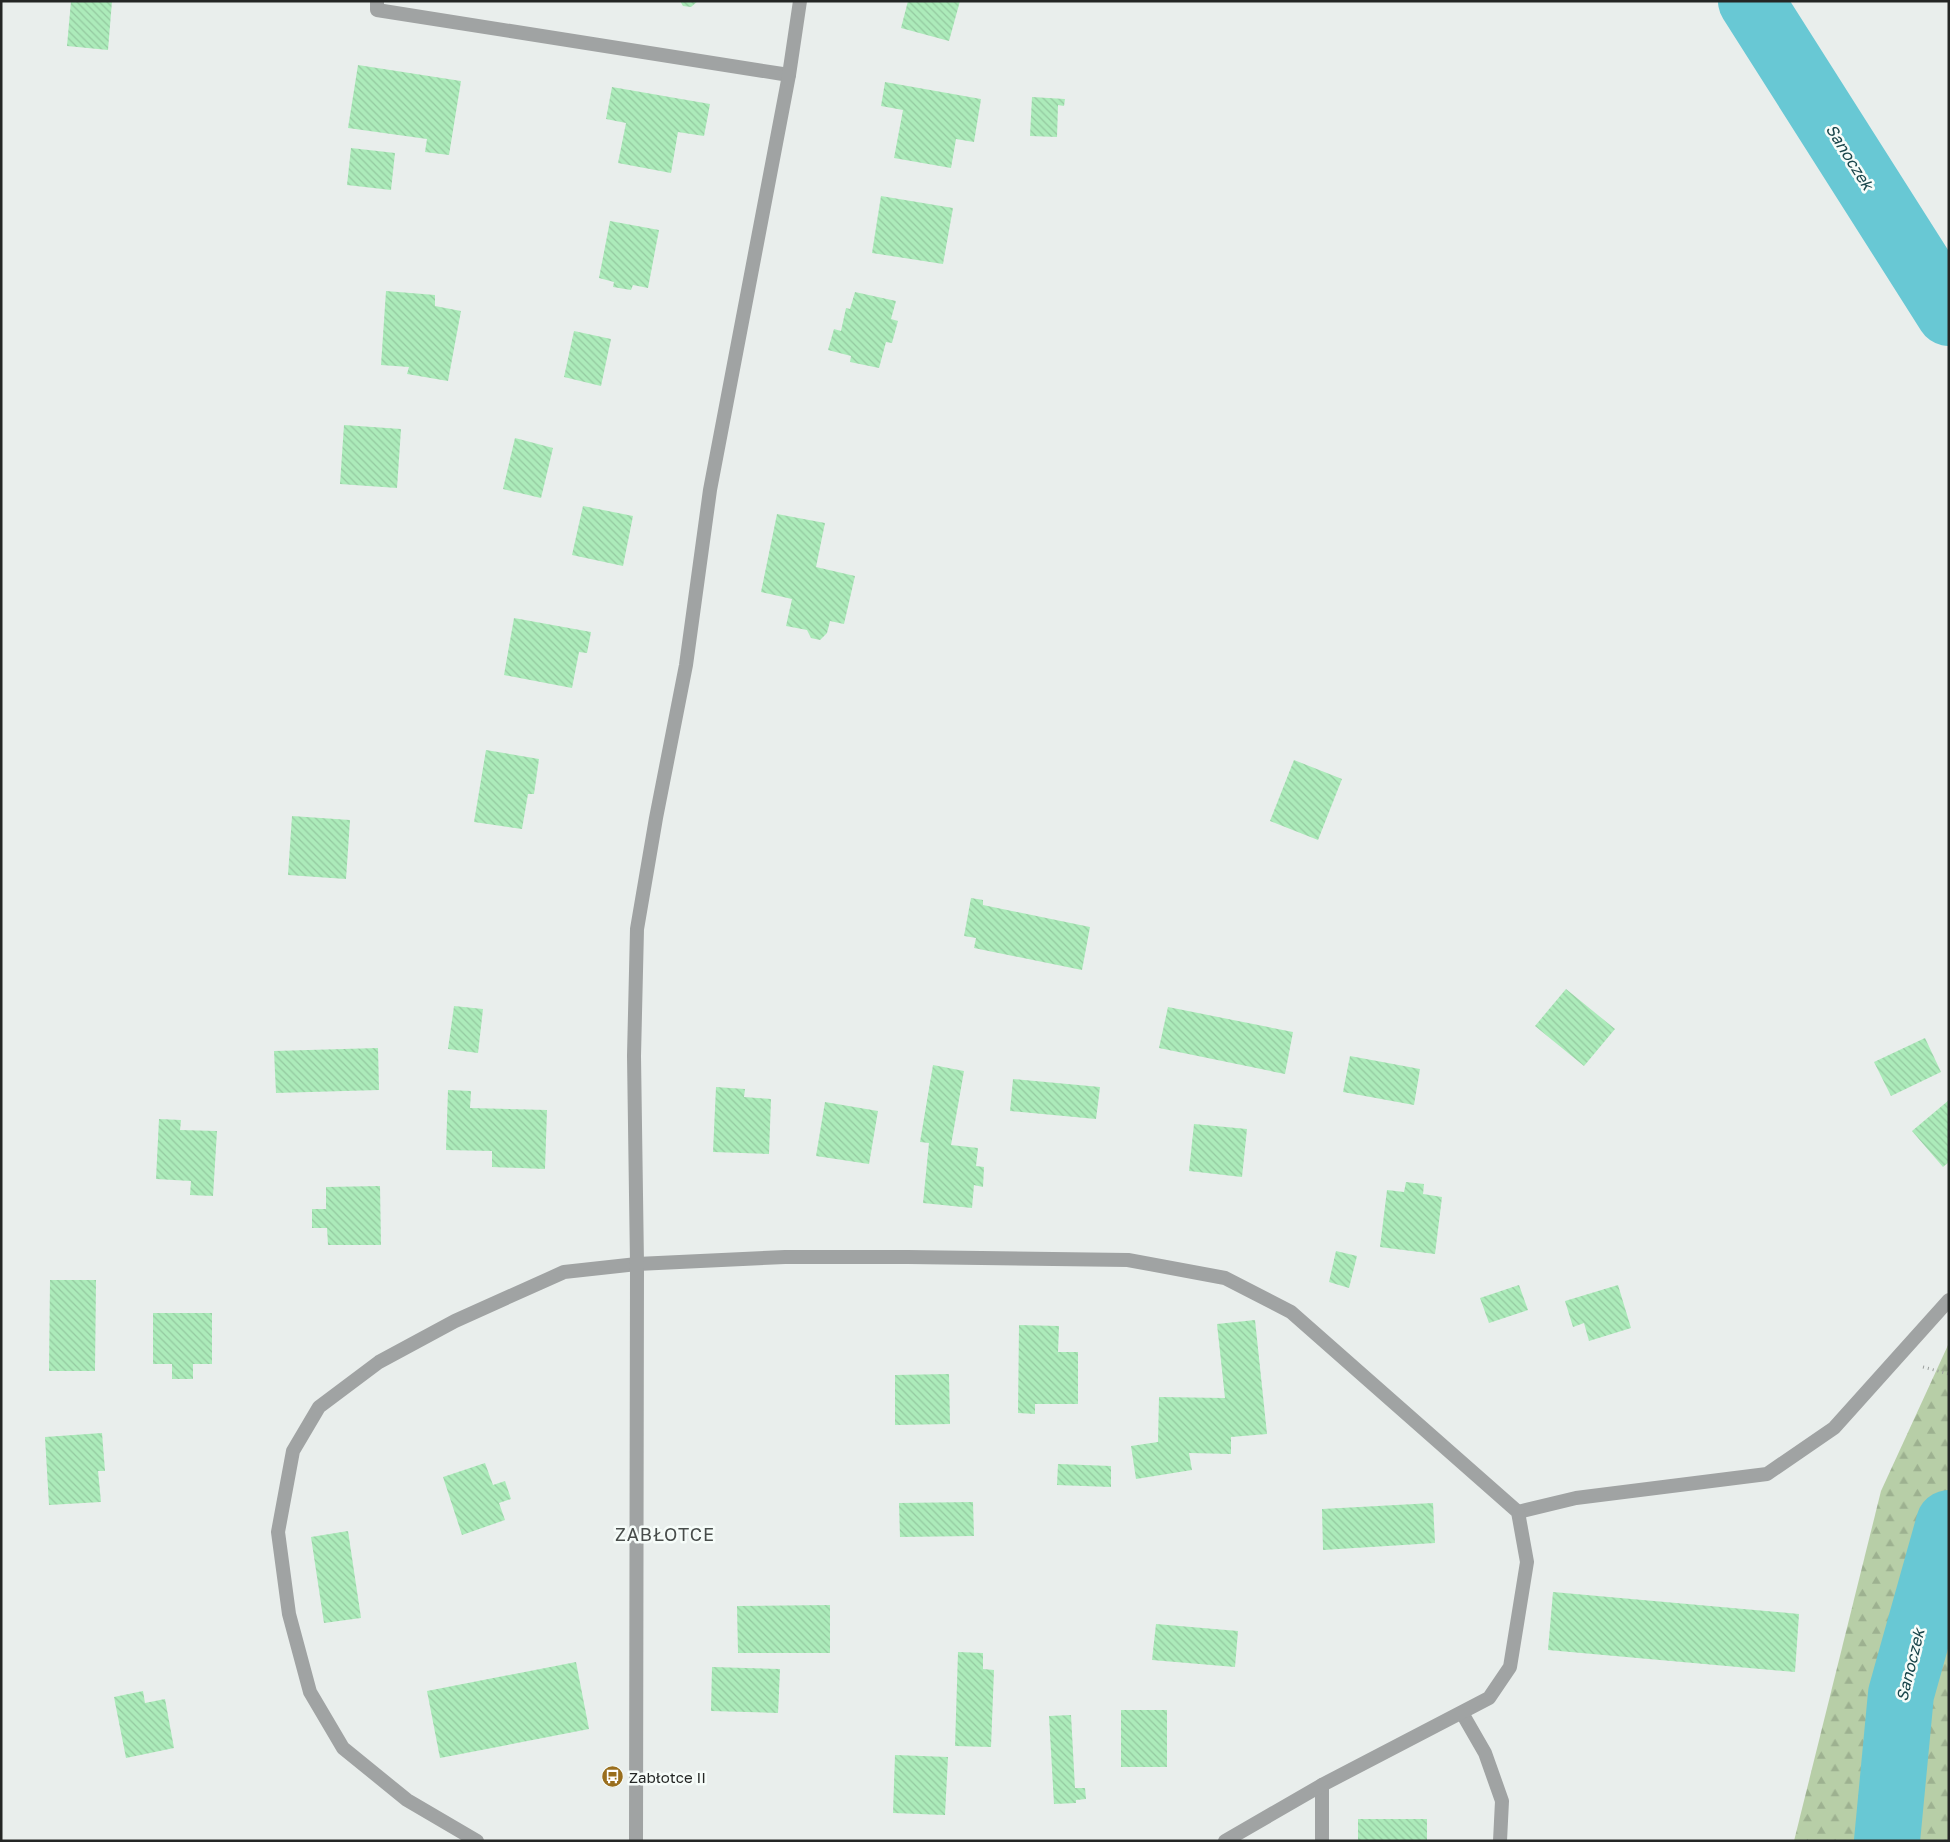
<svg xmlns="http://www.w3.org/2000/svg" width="1950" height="1842" viewBox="0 0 1950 1842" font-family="'Golos Text',sans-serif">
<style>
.forest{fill:url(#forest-firs)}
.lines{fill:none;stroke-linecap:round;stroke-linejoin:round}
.river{stroke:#68c8d4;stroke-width:66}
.building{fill:url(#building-back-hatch)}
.path{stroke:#9a9e9c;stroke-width:3;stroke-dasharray:1 4;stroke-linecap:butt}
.service{stroke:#a0a3a3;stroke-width:14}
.minor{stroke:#a0a3a3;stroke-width:14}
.labels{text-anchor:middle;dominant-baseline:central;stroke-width:5;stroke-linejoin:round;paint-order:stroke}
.poi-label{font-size:15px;fill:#242625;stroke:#f6fcf9;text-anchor:start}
.water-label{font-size:16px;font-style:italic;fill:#1a464b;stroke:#f6fcf9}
.quarter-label{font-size:18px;letter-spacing:1px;fill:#484d4b;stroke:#f6fcf9}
</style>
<defs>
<pattern id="forest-firs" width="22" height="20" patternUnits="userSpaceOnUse" patternTransform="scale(1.25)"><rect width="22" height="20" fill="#b7cea7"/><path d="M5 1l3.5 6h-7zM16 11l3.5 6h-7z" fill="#9db190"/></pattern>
<pattern id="building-back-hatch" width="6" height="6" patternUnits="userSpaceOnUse" patternTransform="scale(1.25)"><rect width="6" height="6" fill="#acebba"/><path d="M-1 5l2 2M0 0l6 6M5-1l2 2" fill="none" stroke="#94c9a0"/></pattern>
</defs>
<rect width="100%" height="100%" fill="#e9eeec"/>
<path class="forest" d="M 1949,1343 L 1949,1841 L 1794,1841 L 1881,1491 Z"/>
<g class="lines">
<g class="river">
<path d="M 1751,1 L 1949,313"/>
<path d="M 1887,1841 L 1901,1694 L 1949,1523"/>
</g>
</g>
<g class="building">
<path d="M 71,1 L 112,1 L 108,50 L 67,46 Z"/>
<path d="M 680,1 L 698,1 L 691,7 L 683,6 Z"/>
<path d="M 908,1 L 960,1 L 949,41 L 901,28 Z"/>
<path d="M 358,65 L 461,81 L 449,155 L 425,152 L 427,139 L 348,128 Z"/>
<path d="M 885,82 L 981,99 L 974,142 L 956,139 L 951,168 L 894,158 L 903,110 L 881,106 Z"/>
<path d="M 612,87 L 710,104 L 704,136 L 678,132 L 671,173 L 618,163 L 626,123 L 606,119 Z"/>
<path d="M 1032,97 L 1065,99 L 1064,106 L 1058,105 L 1057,137 L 1030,136 Z"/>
<path d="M 351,148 L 395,153 L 391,190 L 347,185 Z"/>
<path d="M 881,196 L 953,208 L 943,264 L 872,253 Z"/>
<path d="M 610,221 L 659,230 L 648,288 L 633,285 L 631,290 L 613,287 L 614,282 L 599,278 Z"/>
<path d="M 386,291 L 435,295 L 435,306 L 461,311 L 448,381 L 407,374 L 409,367 L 381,365 Z"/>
<path d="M 855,292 L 896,301 L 891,319 L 898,321 L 892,343 L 886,342 L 879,368 L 850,362 L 851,356 L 828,350 L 834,329 L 841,331 L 846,308 L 850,309 Z"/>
<path d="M 574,331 L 611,339 L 601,386 L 564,377 Z"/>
<path d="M 344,425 L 401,429 L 397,488 L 340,484 Z"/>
<path d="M 515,438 L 553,448 L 541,498 L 503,489 Z"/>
<path d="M 583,506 L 633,516 L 623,566 L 572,555 Z"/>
<path d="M 777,514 L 825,523 L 816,567 L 855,576 L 844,624 L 830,621 L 827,633 L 820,640 L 811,638 L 807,630 L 786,626 L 792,599 L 761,592 Z"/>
<path d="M 514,618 L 591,632 L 587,653 L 579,652 L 572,688 L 504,675 Z"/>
<path d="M 486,750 L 539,759 L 534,794 L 528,794 L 522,829 L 474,822 Z"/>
<path d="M 1294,760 L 1342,779 L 1318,840 L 1270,821 Z"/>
<path d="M 292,816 L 350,820 L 346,879 L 288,875 Z"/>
<path d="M 971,898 L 983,900 L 983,905 L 1090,927 L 1082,970 L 974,948 L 976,938 L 964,936 Z"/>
<path d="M 1566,989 L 1615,1029 L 1584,1066 L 1535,1026 Z"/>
<path d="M 454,1006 L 483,1009 L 478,1053 L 448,1049 Z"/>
<path d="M 1168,1007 L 1293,1032 L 1285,1074 L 1159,1048 Z"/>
<path d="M 1925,1038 L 1941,1072 L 1891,1096 L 1874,1062 Z"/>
<path d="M 378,1048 L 379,1090 L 276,1093 L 274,1051 Z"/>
<path d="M 1350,1056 L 1420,1069 L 1414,1105 L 1343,1092 Z"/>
<path d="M 933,1065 L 964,1071 L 951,1145 L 978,1148 L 976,1166 L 984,1167 L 983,1187 L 974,1185 L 972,1208 L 923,1203 L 929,1143 L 920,1142 Z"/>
<path d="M 1013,1079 L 1100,1087 L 1096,1119 L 1010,1111 Z"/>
<path d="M 716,1087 L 745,1089 L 744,1097 L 771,1099 L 769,1154 L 713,1152 Z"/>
<path d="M 448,1090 L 471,1091 L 470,1108 L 547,1110 L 545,1169 L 492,1167 L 492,1151 L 446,1150 Z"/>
<path d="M 1949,1100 L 1949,1162 L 1943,1167 L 1912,1131 Z"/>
<path d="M 825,1102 L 878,1111 L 869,1164 L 816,1156 Z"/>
<path d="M 159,1119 L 181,1120 L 180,1130 L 217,1131 L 213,1196 L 190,1195 L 191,1181 L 156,1179 Z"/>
<path d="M 1194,1124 L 1247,1129 L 1242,1177 L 1189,1171 Z"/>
<path d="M 1406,1182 L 1424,1184 L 1423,1194 L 1442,1197 L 1435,1254 L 1380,1247 L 1387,1190 L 1404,1192 Z"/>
<path d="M 380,1186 L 381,1245 L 328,1245 L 327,1228 L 312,1228 L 312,1209 L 326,1209 L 326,1187 Z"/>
<path d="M 1336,1251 L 1357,1256 L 1349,1288 L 1329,1282 Z"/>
<path d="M 50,1280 L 96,1280 L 95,1371 L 49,1371 Z"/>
<path d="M 1519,1285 L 1528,1310 L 1489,1323 L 1480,1298 Z"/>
<path d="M 1618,1285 L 1631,1328 L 1589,1341 L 1584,1323 L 1573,1327 L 1565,1301 Z"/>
<path d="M 153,1313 L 212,1313 L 212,1364 L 193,1364 L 193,1379 L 172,1379 L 172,1364 L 153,1364 Z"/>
<path d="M 1255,1320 L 1267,1434 L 1231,1437 L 1231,1454 L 1189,1453 L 1192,1470 L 1136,1479 L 1131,1446 L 1158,1442 L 1159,1397 L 1225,1398 L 1217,1324 Z"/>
<path d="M 1019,1325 L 1059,1326 L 1058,1352 L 1078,1352 L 1078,1404 L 1035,1404 L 1035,1414 L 1018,1413 Z"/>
<path d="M 949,1374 L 950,1424 L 895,1425 L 895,1375 Z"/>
<path d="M 102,1433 L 105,1471 L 98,1471 L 101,1502 L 49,1505 L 45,1437 Z"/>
<path d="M 485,1463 L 493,1485 L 505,1481 L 511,1499 L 499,1503 L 505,1520 L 462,1535 L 443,1477 Z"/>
<path d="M 1058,1464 L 1111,1466 L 1111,1487 L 1057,1485 Z"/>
<path d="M 973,1502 L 974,1536 L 900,1537 L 899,1503 Z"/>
<path d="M 1433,1503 L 1435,1543 L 1323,1550 L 1322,1509 Z"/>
<path d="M 348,1531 L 361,1618 L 324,1623 L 311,1537 Z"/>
<path d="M 1553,1592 L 1799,1614 L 1795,1672 L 1548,1650 Z"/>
<path d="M 830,1605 L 830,1653 L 738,1653 L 737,1606 Z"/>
<path d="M 1156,1624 L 1238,1631 L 1235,1667 L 1152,1660 Z"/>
<path d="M 958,1652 L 983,1653 L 983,1669 L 994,1670 L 991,1747 L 955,1746 Z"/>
<path d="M 576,1662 L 589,1729 L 440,1758 L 427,1691 Z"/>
<path d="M 712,1667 L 780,1669 L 778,1713 L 711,1711 Z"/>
<path d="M 143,1691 L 145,1703 L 165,1699 L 174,1748 L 126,1758 L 114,1697 Z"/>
<rect x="1121" y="1710" width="46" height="57"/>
<path d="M 1071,1715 L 1075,1788 L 1085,1788 L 1086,1799 L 1076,1800 L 1076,1803 L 1054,1804 L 1049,1716 Z"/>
<path d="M 895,1755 L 948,1757 L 945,1815 L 893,1813 Z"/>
<rect x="1358" y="1819" width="69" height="22"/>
</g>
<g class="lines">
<path class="path" d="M 1923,1367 L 1949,1374"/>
<g class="service">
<path d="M 1462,1713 L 1485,1753 L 1502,1801 L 1500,1841"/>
<path d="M 1322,1785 L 1322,1841"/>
</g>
<g class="minor">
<path d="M 377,1 L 377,10 L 789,75"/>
<path d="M 1518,1512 L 1576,1498 L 1767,1474 L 1834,1428 L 1949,1300"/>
<path d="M 477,1841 L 407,1800 L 343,1748 L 310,1692 L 289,1614 L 278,1532 L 293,1451 L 319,1407 L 379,1362 L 455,1321 L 564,1272 L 637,1264 L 785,1257 L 908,1257 L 1128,1260 L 1225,1278 L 1291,1312 L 1518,1512 L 1527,1562 L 1510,1667 L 1489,1698 L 1322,1785 L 1225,1841"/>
<path d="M 636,1841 L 637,1264 L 634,1056 L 637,929 L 656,818 L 686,665 L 710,490 L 789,75 L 800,1"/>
</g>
</g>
<defs>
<symbol id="bus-disc" viewBox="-11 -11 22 22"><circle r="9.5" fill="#9a6e1d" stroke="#f6fcf9"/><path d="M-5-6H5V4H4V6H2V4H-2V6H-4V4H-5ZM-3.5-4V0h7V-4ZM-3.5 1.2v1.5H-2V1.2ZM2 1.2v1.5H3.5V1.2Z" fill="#fff"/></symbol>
</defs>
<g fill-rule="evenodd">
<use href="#bus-disc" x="600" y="1764" width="25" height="25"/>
</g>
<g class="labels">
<g class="poi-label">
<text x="629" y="1777">Zabłotce II</text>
</g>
<g class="water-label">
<text transform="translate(1850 157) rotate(58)">Sanoczek</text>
<text transform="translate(1910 1665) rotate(-76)">Sanoczek</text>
</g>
<g class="quarter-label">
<text x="665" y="1534">ZABŁOTCE</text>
</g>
</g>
<rect width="1950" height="1842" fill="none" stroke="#242625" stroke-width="5"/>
</svg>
